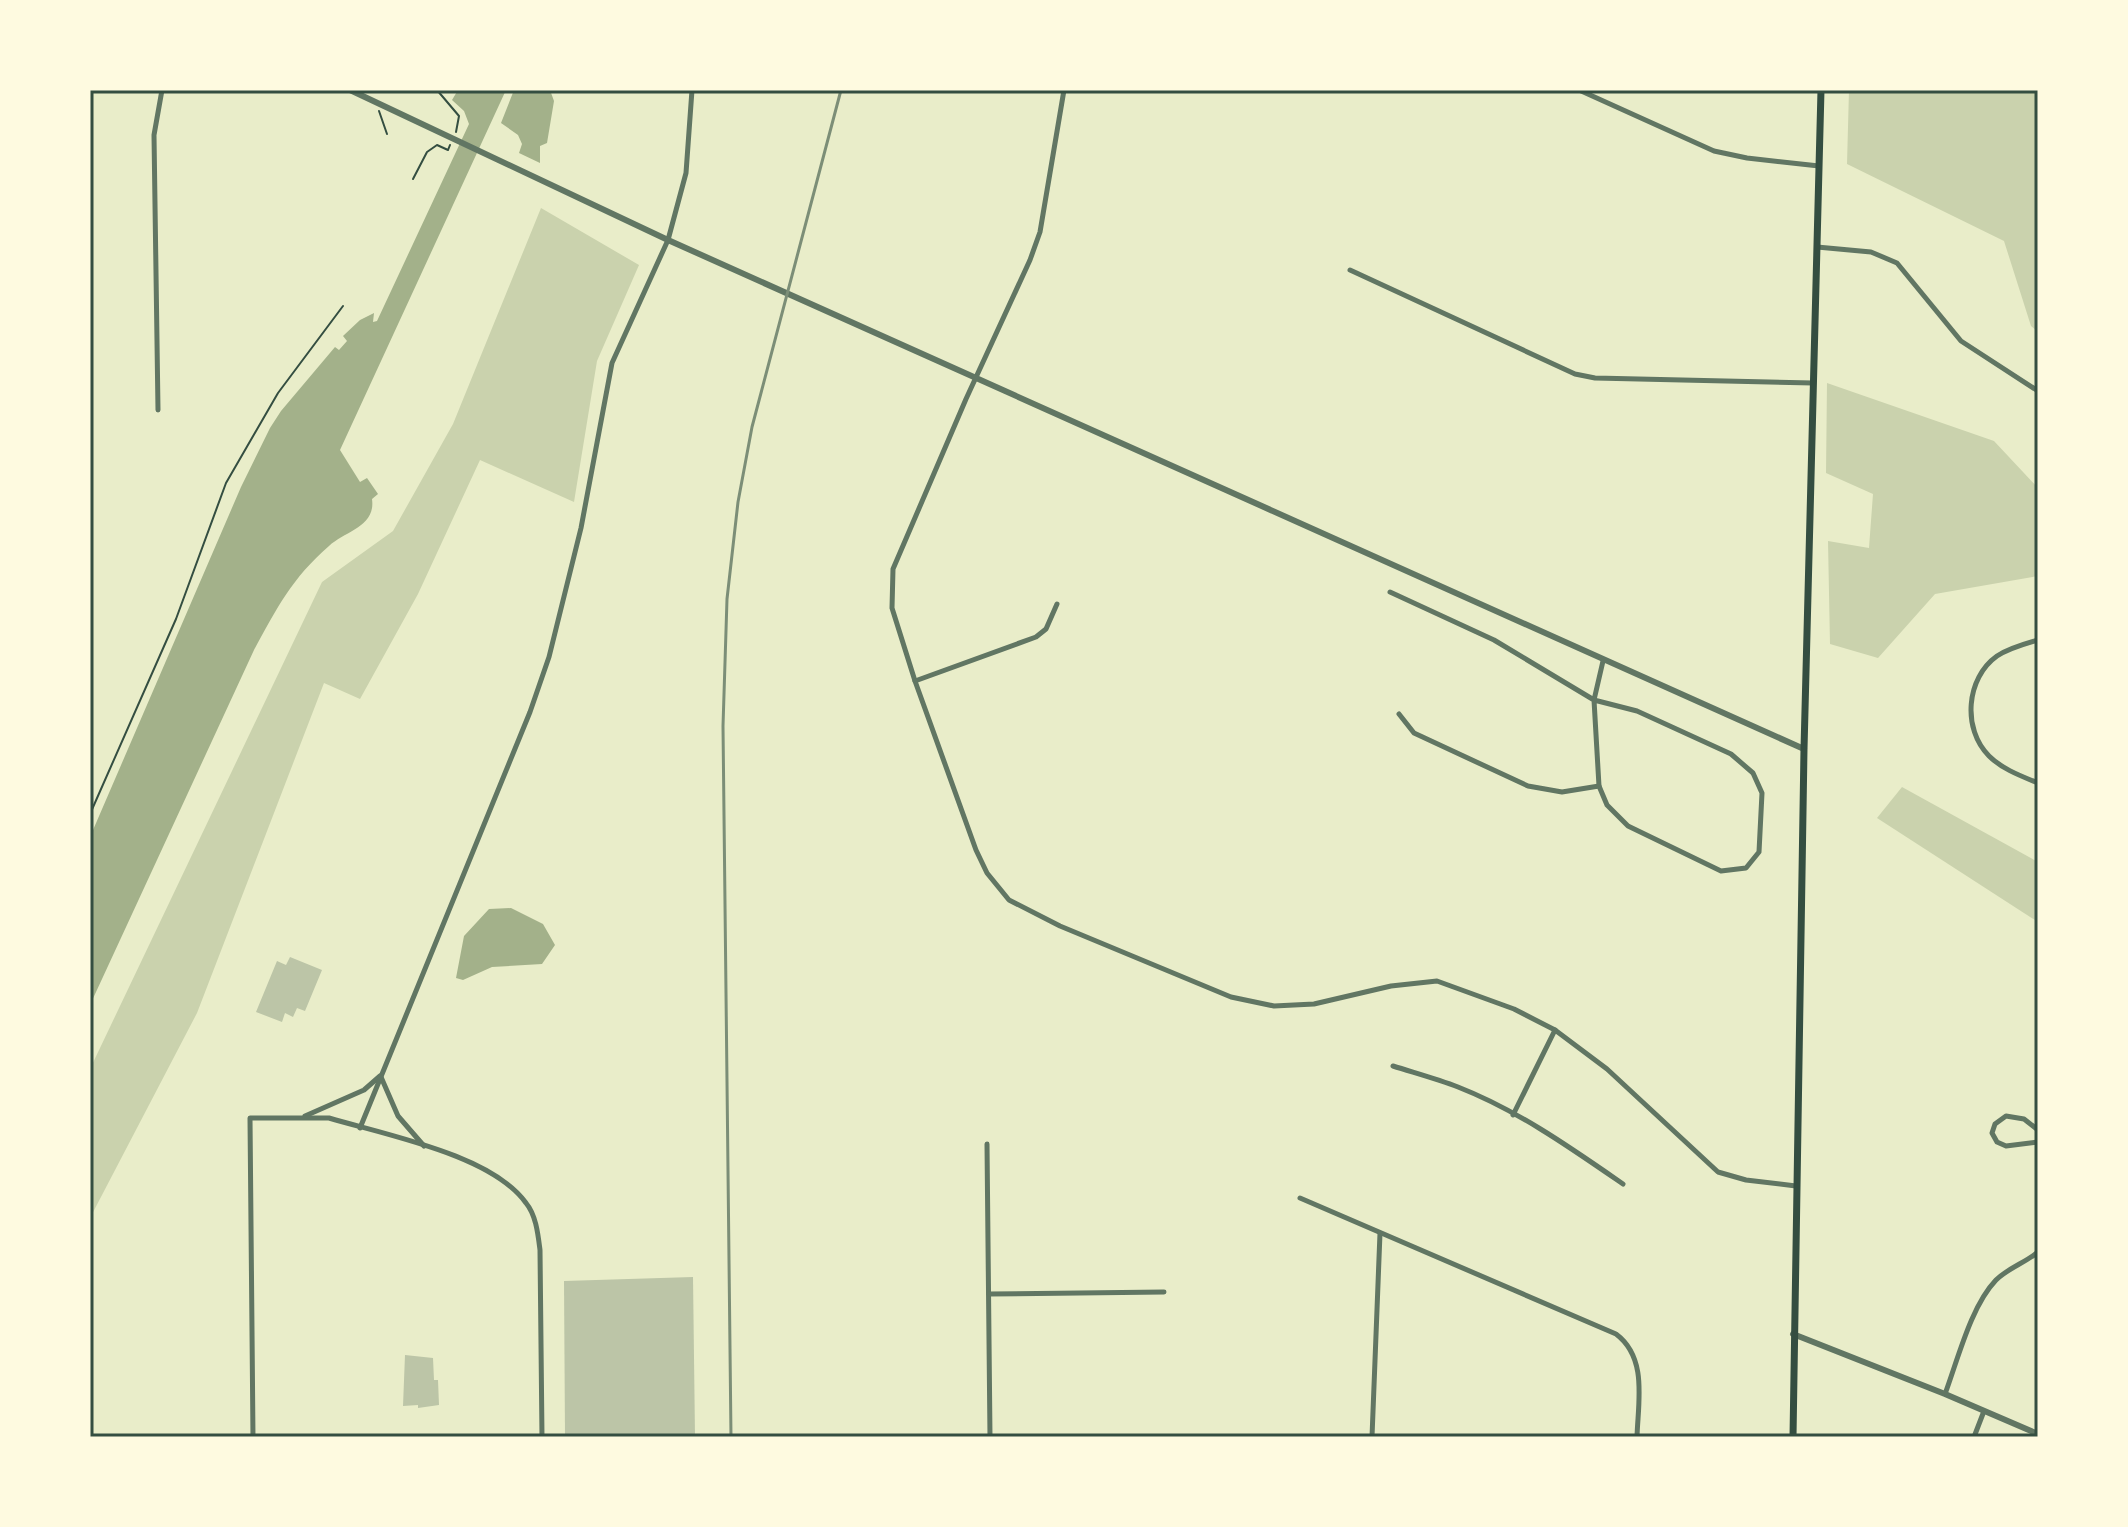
<svg xmlns="http://www.w3.org/2000/svg" width="2128" height="1527" viewBox="0 0 2128 1527" font-family="Rubik,sans-serif">
<style>
.green{fill:#cad2ad}
.water{fill:#a3b18a}
.building{fill:#bcc5a7}
.lines{fill:none;stroke-linecap:round;stroke-linejoin:round}
.path{stroke:#344e41;stroke-width:2}
.minor{stroke:#617663;stroke-width:5}
.tertiary{stroke:#617663;stroke-width:6}
.primary{stroke:#344e41;stroke-width:7}
.rail{stroke:#7c8e77;stroke-width:3}
.neatline{fill:none;stroke:#344e41;stroke-width:3}
</style>
<rect width="100%" height="100%" fill="#e9edc9"/>
<g class="green">
<path d="M 1849,90 L 2038,90 L 2038,332 L 2031,326 L 2004,241 L 1847,164 Z"/>
<path d="M 541,208 L 639,265 L 597,361 L 574,502 L 480,460 L 418,594 L 360,699 L 324,683 L 197,1013 L 90,1218 L 90,1069 L 322,582 L 393,531 L 453,424 Z"/>
<path d="M 1827,383 L 1994,441 L 2038,488 L 2038,576 L 1935,594 L 1878,658 L 1830,644 L 1828,541 L 1869,548 L 1873,494 L 1826,473 Z"/>
<path d="M 1902,787 L 2038,862 L 2038,922 L 1877,818 Z"/>
</g>
<g class="water">
<path d="M 458,90 L 506,90 L 340,450 L 360,482 L 367,478 L 378,494 L 372,499 C 376,527 345,531 329,546 C 292,578 277,608 254,650 L 90,1005 L 90,837 L 241,487 L 270,428 L 281,411 L 335,347 L 339,350 L 347,341 L 343,336 L 360,320 L 374,313 L 373,322 L 377,321 L 469,124 L 464,111 L 452,100 Z"/>
<path d="M 514,90 L 550,90 L 554,101 L 547,143 L 540,146 L 540,163 L 519,153 L 522,144 L 518,135 L 501,123 Z"/>
<path d="M 511,908 L 543,924 L 555,945 L 542,964 L 492,967 L 463,980 L 456,978 L 464,936 L 489,909 Z"/>
</g>
<g class="building">
<path d="M 290,957 L 322,970 L 305,1011 L 297,1008 L 293,1017 L 285,1013 L 282,1022 L 256,1012 L 277,961 L 286,965 Z"/>
<path d="M 693,1277 L 695,1437 L 565,1437 L 564,1281 Z"/>
<path d="M 405,1355 L 433,1358 L 434,1380 L 438,1380 L 439,1405 L 418,1408 L 418,1405 L 403,1406 Z"/>
</g>
<g class="lines">
<g class="path">
<path d="M 437,90 L 459,116 L 456,132"/>
<path d="M 379,111 L 387,134"/>
<path d="M 413,179 L 427,152 L 437,145 L 448,150 L 450,145"/>
<path d="M 90,814 L 176,619 L 226,483 L 278,393 L 343,306"/>
</g>
<g class="minor">
<path d="M 1064,90 L 1040,232 L 1030,260 L 966,399 L 893,569 L 892,608 L 915,681 L 976,850 L 987,873 L 1009,900 L 1060,926 L 1231,997 L 1274,1006 L 1314,1004 L 1391,986 L 1437,981 L 1514,1009 L 1555,1030 L 1607,1069 L 1718,1172 L 1746,1180 L 1796,1186"/>
<path d="M 1579,90 L 1714,151 L 1747,158 L 1819,166"/>
<path d="M 1817,247 L 1871,252 L 1897,263 L 1961,341 L 2038,391"/>
<path d="M 1350,270 L 1575,374 L 1595,378 L 1813,383"/>
<path d="M 158,410 L 154,135 L 162,90"/>
<path d="M 1390,592 L 1494,640 L 1594,700 L 1637,711 L 1731,754 L 1753,773 L 1762,793 L 1759,852 L 1746,868 L 1721,871 L 1628,826 L 1607,805 L 1599,786 L 1594,700 L 1603,661"/>
<path d="M 2038,640 C 2024,644 2009,648 1997,656 C 1966,678 1962,729 1989,756 C 2002,769 2021,776 2038,783"/>
<path d="M 915,681 L 1036,637 L 1046,629 L 1057,604"/>
<path d="M 1399,714 L 1414,733 L 1528,786 L 1562,792 L 1599,786"/>
<path d="M 1393,1066 C 1415,1073 1437,1079 1458,1087 C 1517,1110 1571,1148 1623,1184"/>
<path d="M 381,1077 L 398,1116 L 424,1146"/>
<path d="M 1513,1115 L 1555,1030"/>
<path d="M 305,1116 L 364,1090 L 380,1076"/>
<path d="M 360,1128 L 530,712 L 549,657 L 581,528 L 612,363 L 668,240 L 686,173 L 692,90"/>
<path d="M 2038,1130 L 2024,1119 L 2006,1116 L 1995,1124 L 1992,1133 L 1997,1142 L 2006,1146 L 2038,1142"/>
<path d="M 987,1144 L 990,1437"/>
<path d="M 1300,1198 L 1616,1334 C 1648,1358 1638,1402 1637,1437"/>
<path d="M 989,1294 L 1164,1292"/>
<path d="M 1945,1394 C 1958,1359 1971,1306 1996,1280 C 2008,1268 2025,1263 2038,1252"/>
<path d="M 253,1437 L 250,1118 L 329,1118 C 386,1135 492,1155 526,1203 C 536,1215 538,1234 540,1250 L 542,1437"/>
<path d="M 1372,1437 L 1380,1233"/>
<path d="M 1974,1437 L 1984,1411"/>
</g>
<g class="tertiary">
<path d="M 350,90 L 668,240 L 1804,749"/>
<path d="M 1793,1334 L 1945,1394 L 2038,1434"/>
</g>
<path class="primary" d="M 1793,1437 L 1804,749 L 1821,90"/>
<path class="rail" d="M 731,1437 L 723,726 L 727,599 L 738,502 L 752,427 L 841,90"/>
</g>
<rect width="2128" height="1527" fill="none" stroke="#fefae0" stroke-width="184"/>
<rect x="92" y="92" width="1944" height="1343" class="neatline"/>
</svg>
